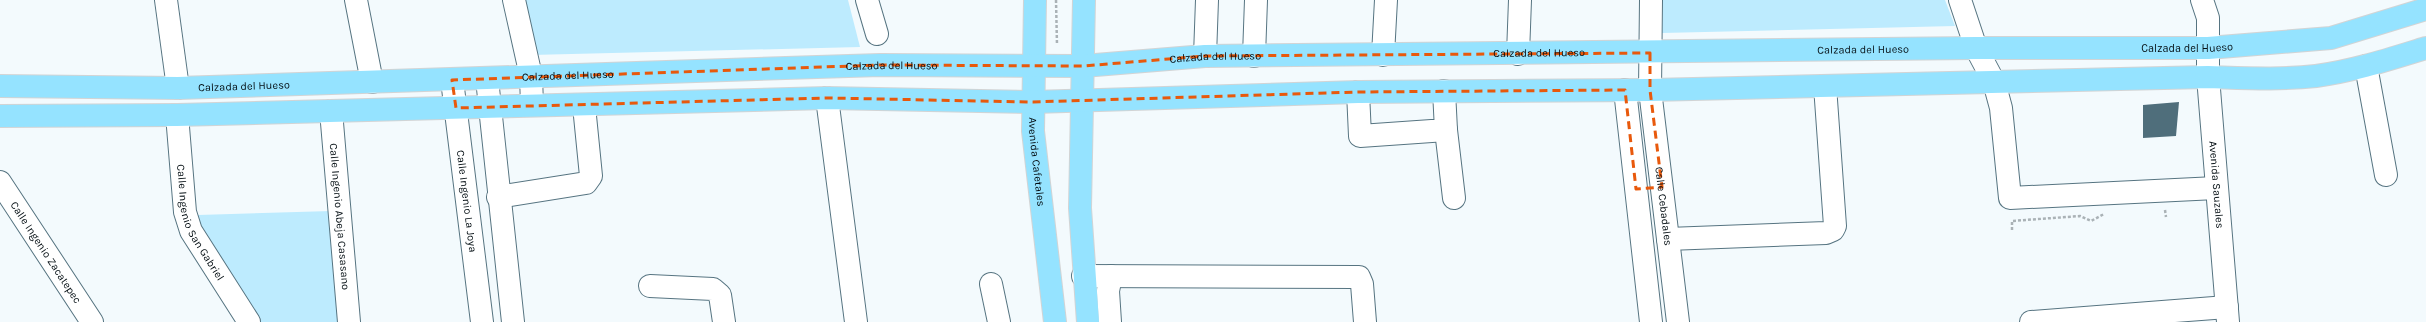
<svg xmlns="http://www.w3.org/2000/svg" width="2426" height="322" viewBox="0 0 2426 322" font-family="Karla,sans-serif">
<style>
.green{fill:#bdebfe}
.building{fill:#4f6e7b}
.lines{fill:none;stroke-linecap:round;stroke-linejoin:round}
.minor-casing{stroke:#567481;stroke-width:24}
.major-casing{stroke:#d2d4d5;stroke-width:24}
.path{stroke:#aab2b6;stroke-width:2.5;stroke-dasharray:3 2;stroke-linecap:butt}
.minor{stroke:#fff;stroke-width:22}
.major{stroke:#95e3ff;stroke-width:22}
.marked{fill:none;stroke:#e8590c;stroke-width:3;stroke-dasharray:8 5;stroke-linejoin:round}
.labels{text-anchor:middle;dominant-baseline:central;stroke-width:4;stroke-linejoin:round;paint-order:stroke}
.street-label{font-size:11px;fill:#040e13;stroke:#f3fafd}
</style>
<rect width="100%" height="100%" fill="#f3fafd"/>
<g class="green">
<path d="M 520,0 L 848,0 L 860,47 L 531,55 Z"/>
<path d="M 1663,0 L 1945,0 L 1955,26 L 1662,33 Z"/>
<path d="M 331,211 L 341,322 L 254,322 L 200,242 L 198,215 Z"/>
</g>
<path class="building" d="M 2179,102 L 2176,136 L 2143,138 L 2143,105 Z"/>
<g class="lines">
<defs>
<g id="minor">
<path d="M 166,0 L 178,88"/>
<path d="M 356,0 L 372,82"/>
<path d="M 514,0 L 531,76 L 532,105"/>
<path d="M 867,0 L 877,34"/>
<path id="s1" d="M 1651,0 L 1650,90 L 1678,322"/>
<path d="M 1960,0 L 1976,48 L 1994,82 L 2001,108 L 2010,198 L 2216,188"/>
<path id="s2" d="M 2202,0 L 2208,18 L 2208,77 L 2228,322"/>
<path d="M 1518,54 L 1520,0"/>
<path d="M 1383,55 L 1386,0"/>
<path d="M 1205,56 L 1207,0"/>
<path d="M 1254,56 L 1256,0"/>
<path d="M 2366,66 L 2386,175"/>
<path d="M 487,79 L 513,322"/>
<path id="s3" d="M 452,80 L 482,322"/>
<path d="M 1625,90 L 1651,322"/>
<path d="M 1358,92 L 1360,136 L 1446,130 L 1444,91"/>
<path d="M 827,98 L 856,322"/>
<path id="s4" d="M 331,111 L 349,322"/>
<path id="s5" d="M 177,115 L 185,212 L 191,231 L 249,322"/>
<path d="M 1446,130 L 1454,198"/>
<path id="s6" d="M 0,182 L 92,322"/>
<path d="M 498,197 L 586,183 L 591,176 L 584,106"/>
<path d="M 1668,239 L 1826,233 L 1833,230 L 1835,226 L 1825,86"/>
<path d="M 1083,276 L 1359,277 L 1362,284 L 1365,322"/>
<path d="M 991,284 L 999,322"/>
<path d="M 650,286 L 713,289 L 720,295 L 724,322"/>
<path d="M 1110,322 L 1108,291 L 1111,276"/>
<path d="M 2031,322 L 2227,307"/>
</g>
<g id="major">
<path id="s7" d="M 1035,0 L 1033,131 L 1055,322"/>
<path d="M 1084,0 L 1080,208 L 1088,322"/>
<path id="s8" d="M 0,86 L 178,88 L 880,65 L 1083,66 L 1205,56 L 1976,48 L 2208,48 L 2331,38 L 2426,9"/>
<path d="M 0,116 L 177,115 L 827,98 L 1033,102 L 1358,92 L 1650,90 L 2208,77 C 2244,78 2281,80 2316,76 C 2354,71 2390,59 2426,48"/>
</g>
</defs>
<use href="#minor" class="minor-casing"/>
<use href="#major" class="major-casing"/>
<g class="path">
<path d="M 1056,0 L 1057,45"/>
<path d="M 2165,210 L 2166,217"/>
<path d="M 2012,230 L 2012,221 L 2080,216 L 2091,221 L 2104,214"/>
</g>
<use href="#minor" class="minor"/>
<use href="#major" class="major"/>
</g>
<path class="marked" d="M 1650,53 L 1650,90 L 1662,187 L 1636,189 L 1625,90 L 1358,92 L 1033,102 L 827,98 L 456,108 L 452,80 L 880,65 L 1083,66 L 1205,56 Z"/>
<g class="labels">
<g class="street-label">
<text stroke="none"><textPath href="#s8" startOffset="2188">Calzada del Hueso</textPath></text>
<text stroke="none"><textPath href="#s8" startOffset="1864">Calzada del Hueso</textPath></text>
<text stroke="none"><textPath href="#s8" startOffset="1540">Calzada del Hueso</textPath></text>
<text stroke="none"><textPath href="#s8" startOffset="1216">Calzada del Hueso</textPath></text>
<text stroke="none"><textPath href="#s8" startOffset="892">Calzada del Hueso</textPath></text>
<text stroke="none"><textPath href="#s8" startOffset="568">Calzada del Hueso</textPath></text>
<text stroke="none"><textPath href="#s8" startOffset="244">Calzada del Hueso</textPath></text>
<text stroke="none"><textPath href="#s7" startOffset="162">Avenida Cafetales</textPath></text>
<text stroke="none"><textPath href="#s2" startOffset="186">Avenida Sauzales</textPath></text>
<text stroke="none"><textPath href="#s3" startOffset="122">Calle Ingenio La Joya</textPath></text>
<text stroke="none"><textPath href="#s1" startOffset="207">Calle Cebadales</textPath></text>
<text stroke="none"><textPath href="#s4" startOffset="106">Calle Ingenio Abeja Casasano</textPath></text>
<text stroke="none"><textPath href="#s5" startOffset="112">Calle Ingenio San Gabriel</textPath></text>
<text stroke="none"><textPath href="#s6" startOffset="84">Calle Ingenio Zacatepec</textPath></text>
</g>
</g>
</svg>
